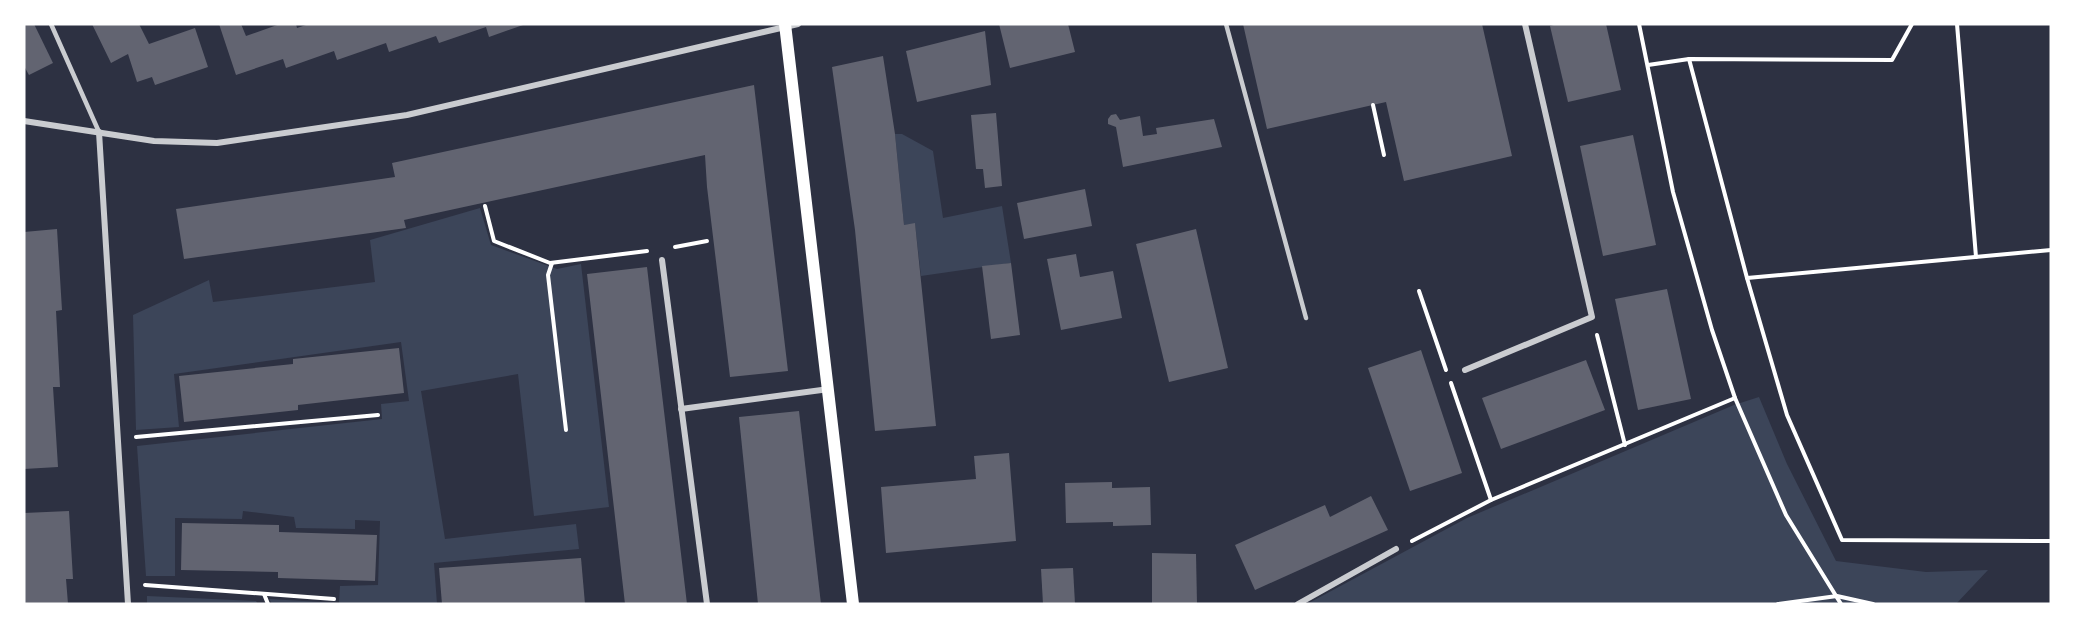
<svg xmlns="http://www.w3.org/2000/svg" width="2075" height="628" viewBox="0 0 2075 628" font-family="Ubuntu,sans-serif">
<style>
.green{fill:#3c4559}
.building{fill:#626471}
.lines{fill:none;stroke-linecap:round;stroke-linejoin:round}
.path{stroke:#fff;stroke-width:4}
.service{stroke:#caccd0;stroke-width:4.5}
.minor{stroke:#caccd0;stroke-width:6}
.secondary{stroke:#fff;stroke-width:12}
</style>
<rect width="100%" height="100%" fill="#2d3142"/>
<g class="green">
<path d="M 895,134 L 902,134 L 933,151 L 943,218 L 1002,206 L 1011,263 L 921,276 L 915,224 L 904,225 Z"/>
<path d="M 480,208 L 491,245 L 557,269 L 581,264 L 609,507 L 534,516 L 518,374 L 421,391 L 445,539 L 576,524 L 579,549 L 434,563 L 437,604 L 272,604 L 269,599 L 339,603 L 340,586 L 378,585 L 380,521 L 355,520 L 355,529 L 296,528 L 294,517 L 243,511 L 242,519 L 175,518 L 175,576 L 146,576 L 137,446 L 382,419 L 381,404 L 409,401 L 401,342 L 174,374 L 179,427 L 136,430 L 133,315 L 209,280 L 213,302 L 375,282 L 370,240 Z"/>
<path d="M 1759,397 L 1787,464 L 1836,561 L 1926,572 L 1988,570 L 1956,604 L 1307,604 L 1467,518 L 1734,405 Z"/>
<path d="M 147,596 L 256,601 L 258,604 L 147,604 Z"/>
</g>
<g class="building">
<path d="M 24,24 L 34,24 L 53,63 L 29,75 L 24,66 Z"/>
<path d="M 92,24 L 139,24 L 149,44 L 195,28 L 208,67 L 155,85 L 152,77 L 137,82 L 128,54 L 111,63 Z"/>
<path d="M 219,24 L 241,24 L 246,36 L 280,24 L 296,24 L 297,28 L 309,24 L 526,24 L 489,37 L 486,27 L 439,43 L 436,36 L 389,52 L 386,43 L 337,60 L 334,51 L 286,68 L 283,59 L 236,75 Z"/>
<path d="M 999,24 L 1068,24 L 1075,52 L 1010,68 Z"/>
<path d="M 1243,24 L 1482,24 L 1512,156 L 1404,181 L 1386,102 L 1267,129 Z"/>
<path d="M 1557,24 L 1606,24 L 1621,90 L 1568,102 L 1550,26 Z"/>
<path d="M 985,31 L 991,85 L 917,102 L 906,51 Z"/>
<path d="M 883,56 L 895,134 L 904,225 L 915,223 L 936,426 L 875,431 L 855,230 L 832,67 Z"/>
<path d="M 754,85 L 788,371 L 730,377 L 707,187 L 705,155 L 404,220 L 406,228 L 184,259 L 176,209 L 395,177 L 392,163 Z"/>
<path d="M 996,113 L 1002,186 L 985,188 L 983,169 L 976,169 L 971,115 Z"/>
<path d="M 1116,114 L 1120,120 L 1140,116 L 1143,136 L 1157,134 L 1156,128 L 1214,119 L 1222,147 L 1123,167 L 1116,127 L 1108,124 L 1108,119 L 1111,115 Z"/>
<path d="M 1633,135 L 1656,245 L 1603,256 L 1580,146 Z"/>
<path d="M 1085,189 L 1092,226 L 1024,239 L 1017,203 Z"/>
<path d="M 57,229 L 62,310 L 56,311 L 60,387 L 53,387 L 58,467 L 24,469 L 24,232 Z"/>
<path d="M 1196,229 L 1228,368 L 1169,382 L 1136,244 Z"/>
<path d="M 1076,254 L 1080,277 L 1113,271 L 1122,318 L 1061,330 L 1047,259 Z"/>
<path d="M 1011,263 L 1020,335 L 991,339 L 982,266 Z"/>
<path d="M 647,267 L 656,344 L 687,604 L 625,604 L 587,274 Z"/>
<path d="M 1667,289 L 1691,399 L 1638,410 L 1615,299 Z"/>
<path d="M 399,348 L 404,393 L 298,405 L 298,410 L 184,422 L 179,376 L 293,364 L 293,359 Z"/>
<path d="M 1421,350 L 1462,473 L 1410,491 L 1368,368 Z"/>
<path d="M 1586,360 L 1605,410 L 1501,449 L 1482,398 Z"/>
<path d="M 799,411 L 821,604 L 758,604 L 739,417 Z"/>
<path d="M 1009,453 L 1016,541 L 886,553 L 881,487 L 976,479 L 974,456 Z"/>
<path d="M 1112,482 L 1112,488 L 1150,487 L 1151,525 L 1113,526 L 1113,522 L 1066,523 L 1065,483 Z"/>
<path d="M 1371,496 L 1388,530 L 1255,590 L 1235,545 L 1325,505 L 1330,517 Z"/>
<path d="M 69,511 L 73,579 L 66,579 L 68,604 L 24,604 L 24,513 Z"/>
<path d="M 182,523 L 279,525 L 279,532 L 377,535 L 375,581 L 278,578 L 278,572 L 181,570 Z"/>
<path d="M 1152,553 L 1196,554 L 1197,604 L 1152,604 Z"/>
<path d="M 581,558 L 585,604 L 442,604 L 439,568 Z"/>
<path d="M 1073,568 L 1075,604 L 1043,604 L 1041,569 Z"/>
</g>
<g class="lines">
<g class="path">
<path d="M 1639,24 L 1673,192 L 1712,330 L 1735,398 L 1786,515 L 1841,604"/>
<path d="M 1912,24 L 1892,60 L 1689,59 L 1747,278 L 1787,415 L 1842,540 L 2051,541"/>
<path d="M 1957,24 L 1976,257"/>
<path d="M 1648,65 L 1689,59"/>
<path d="M 1373,105 L 1384,155"/>
<path d="M 485,206 L 494,241 L 550,263 L 647,251"/>
<path d="M 675,247 L 707,241"/>
<path d="M 552,263 L 548,275 L 566,430"/>
<path d="M 1747,278 L 2051,250"/>
<path d="M 1419,291 L 1446,370"/>
<path d="M 1597,335 L 1625,445"/>
<path d="M 1451,383 L 1491,500"/>
<path d="M 136,437 L 378,415"/>
<path d="M 1412,541 L 1491,500 L 1735,398"/>
<path d="M 145,585 L 334,599"/>
<path d="M 264,594 L 268,604"/>
<path d="M 1778,604 L 1837,596 L 1873,604"/>
</g>
<g class="service">
<path d="M 51,24 L 99,132"/>
<path d="M 1226,24 L 1306,318"/>
</g>
<g class="minor">
<path d="M 24,121 L 154,141 L 217,143 L 407,115 L 798,24"/>
<path d="M 99,132 L 128,604"/>
<path d="M 662,260 L 707,604"/>
<path d="M 1465,370 L 1592,317 L 1525,24"/>
<path d="M 681,409 L 829,389"/>
<path d="M 1298,604 L 1396,549"/>
</g>
<path class="secondary" d="M 785,24 L 853,604"/>
</g>
<rect width="2075" height="628" fill="none" stroke="#ffffff" stroke-width="51"/>
</svg>
